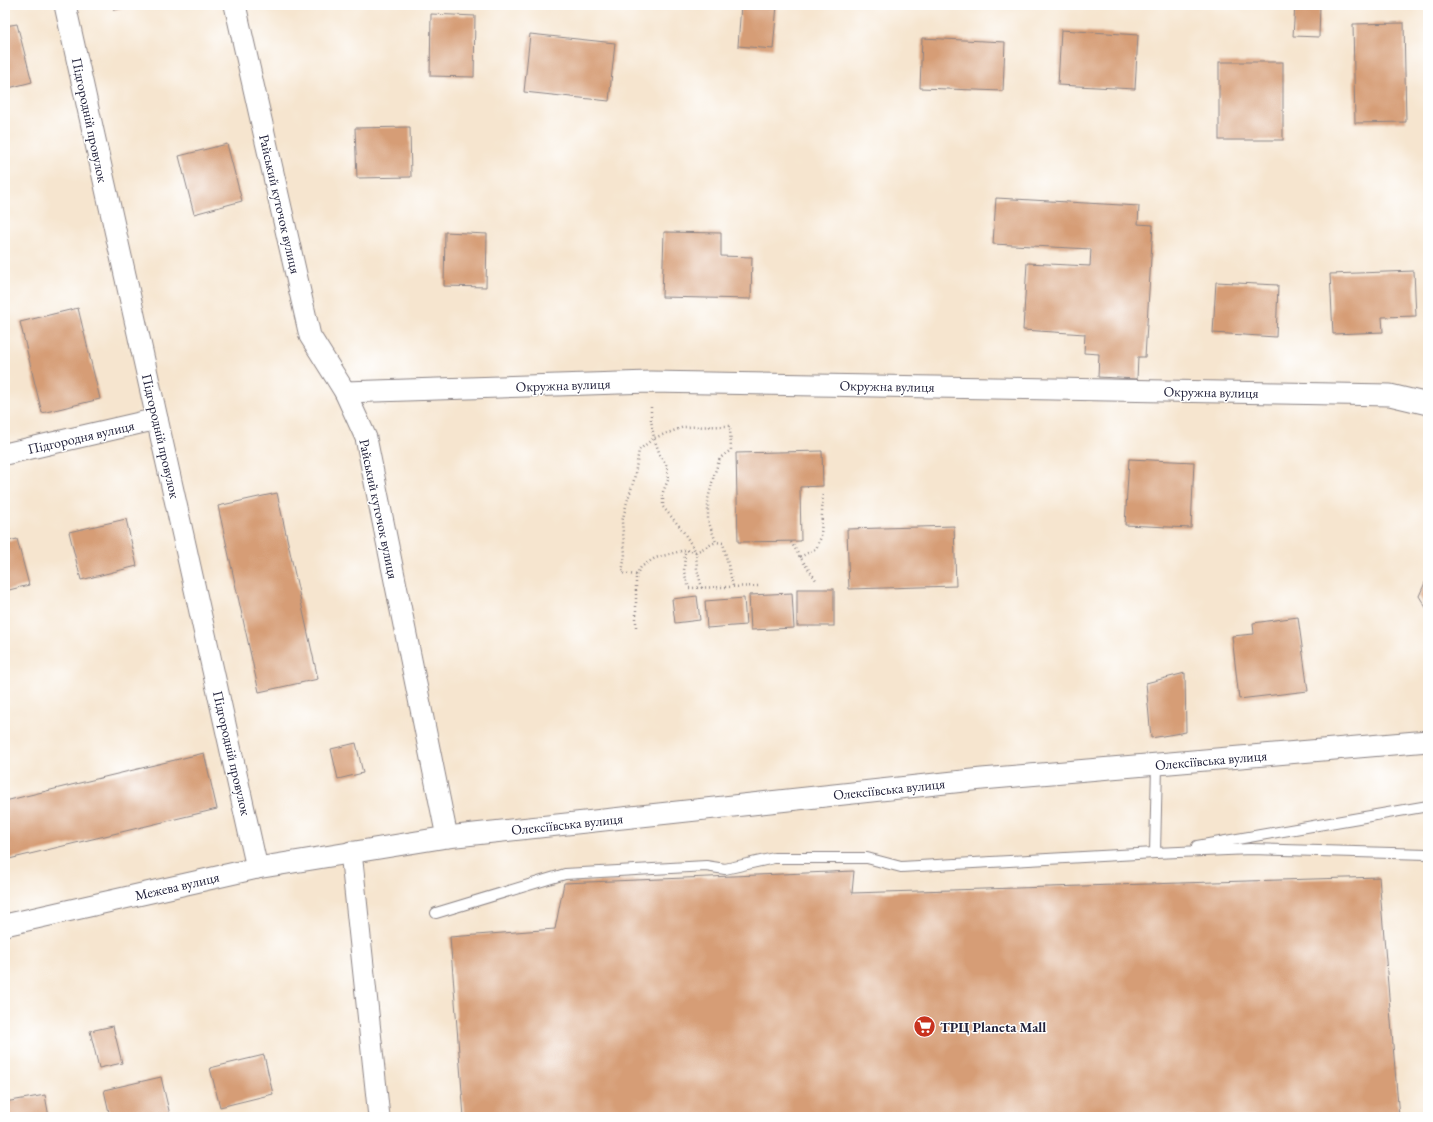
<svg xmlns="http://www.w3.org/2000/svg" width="1433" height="1122" viewBox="0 0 1433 1122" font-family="'EB Garamond',serif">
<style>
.building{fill:#d69d76}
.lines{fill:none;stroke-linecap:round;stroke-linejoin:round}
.lane-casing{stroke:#8c8485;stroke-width:12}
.street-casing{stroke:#8c8485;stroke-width:23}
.path{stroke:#8c8485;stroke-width:2.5;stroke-dasharray:1 3;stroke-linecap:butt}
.lane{stroke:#fff;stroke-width:10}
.street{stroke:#fff;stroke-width:21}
.labels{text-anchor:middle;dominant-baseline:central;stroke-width:3;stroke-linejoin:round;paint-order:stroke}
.street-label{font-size:14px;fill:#22223b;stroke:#fff}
.poi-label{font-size:14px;font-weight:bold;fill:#22223b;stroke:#fff;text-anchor:start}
</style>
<rect width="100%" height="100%" fill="#fff"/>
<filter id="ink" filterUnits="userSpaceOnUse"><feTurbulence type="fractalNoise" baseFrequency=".025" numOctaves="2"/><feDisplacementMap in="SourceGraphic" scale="8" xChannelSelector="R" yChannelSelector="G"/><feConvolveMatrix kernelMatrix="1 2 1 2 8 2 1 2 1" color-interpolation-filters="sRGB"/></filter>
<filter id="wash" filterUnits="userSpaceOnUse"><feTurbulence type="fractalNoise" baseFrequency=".012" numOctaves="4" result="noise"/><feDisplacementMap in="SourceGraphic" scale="16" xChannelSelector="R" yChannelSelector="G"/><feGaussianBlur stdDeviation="0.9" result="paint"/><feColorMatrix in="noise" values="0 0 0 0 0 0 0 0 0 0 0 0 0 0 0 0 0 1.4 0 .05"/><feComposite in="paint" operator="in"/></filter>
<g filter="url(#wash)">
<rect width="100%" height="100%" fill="#f6e5cf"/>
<g id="blocks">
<g class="building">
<path d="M 113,5 L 130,5 L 130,6 L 114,10 Z"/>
<path d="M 741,5 L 777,5 L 773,49 L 738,46 Z"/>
<path d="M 1295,5 L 1320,5 L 1319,37 L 1293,36 Z"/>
<path d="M 431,14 L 475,16 L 474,77 L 430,76 Z"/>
<path d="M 1404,23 L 1406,122 L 1355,123 L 1353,24 Z"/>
<path d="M 17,24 L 32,82 L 5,89 L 5,26 Z"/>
<path d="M 1061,30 L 1138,35 L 1135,89 L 1058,85 Z"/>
<path d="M 530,34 L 615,43 L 609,101 L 524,92 Z"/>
<path d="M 922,38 L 1005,42 L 1003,91 L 920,88 Z"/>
<rect x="1219" y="62" width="64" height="78"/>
<path d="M 410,127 L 411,177 L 357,178 L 355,128 Z"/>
<path d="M 227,144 L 242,201 L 194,214 L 179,156 Z"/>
<path d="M 996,198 L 1139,206 L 1138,224 L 1153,225 L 1145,357 L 1138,357 L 1137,379 L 1098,377 L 1099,354 L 1084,353 L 1085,334 L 1023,330 L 1027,263 L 1090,266 L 1091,249 L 993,244 Z"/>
<path d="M 445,232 L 487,234 L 486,287 L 444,286 Z"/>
<path d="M 664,232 L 721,233 L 721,256 L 752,257 L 751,299 L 662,297 Z"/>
<path d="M 1414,271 L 1416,316 L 1382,317 L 1383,332 L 1333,334 L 1330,274 Z"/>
<path d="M 1216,282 L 1278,285 L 1276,337 L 1213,333 Z"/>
<path d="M 78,308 L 100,399 L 42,413 L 20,322 Z"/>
<path d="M 822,451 L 823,486 L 800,487 L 801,541 L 738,542 L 736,453 Z"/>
<path d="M 1129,459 L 1194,462 L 1191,528 L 1125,525 Z"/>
<path d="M 277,493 L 318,679 L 259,692 L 218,506 Z"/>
<path d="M 126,519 L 137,566 L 81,580 L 69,532 Z"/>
<path d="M 954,526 L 956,586 L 849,589 L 847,529 Z"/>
<path d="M 17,539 L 29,585 L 5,591 L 5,542 Z"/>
<path d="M 1428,576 L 1428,611 L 1419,596 Z"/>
<rect x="797" y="589" width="37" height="37"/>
<path d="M 792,593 L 794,628 L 751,630 L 749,595 Z"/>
<path d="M 697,596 L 700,620 L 675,623 L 672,599 Z"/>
<path d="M 744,598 L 746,625 L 707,628 L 705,601 Z"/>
<path d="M 1298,617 L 1308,691 L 1239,699 L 1232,636 L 1254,634 L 1253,623 Z"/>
<path d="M 1185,673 L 1186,732 L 1151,738 L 1146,683 Z"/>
<path d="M 356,743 L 363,773 L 338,779 L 331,749 Z"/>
<path d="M 204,753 L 217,809 L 5,860 L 5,801 Z"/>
<path d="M 854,871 L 852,893 L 1379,877 L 1399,1117 L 464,1117 L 450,937 L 555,929 L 564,883 Z"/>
<path d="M 113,1026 L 122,1063 L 99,1068 L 90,1031 Z"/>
<path d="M 264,1055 L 273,1094 L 220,1107 L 210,1068 Z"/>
<path d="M 161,1077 L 170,1115 L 160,1117 L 110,1117 L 104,1090 Z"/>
<path d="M 45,1095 L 49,1117 L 5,1117 L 5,1102 Z"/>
</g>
</g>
</g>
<g filter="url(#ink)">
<use href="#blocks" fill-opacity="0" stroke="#8c8485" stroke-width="1"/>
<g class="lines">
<defs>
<g id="lane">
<path d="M 1197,846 L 1428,806"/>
<path d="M 1155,853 L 1157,765"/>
<path d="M 436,913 L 565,874 L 706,866 L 725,869 L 774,858 L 867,858 L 901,867 L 1155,853 L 1251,849 L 1428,854"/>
</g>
<g id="street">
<path d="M 65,5 L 257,868"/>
<path d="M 235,5 L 310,336 L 345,392 L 366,438 L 447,837"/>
<path d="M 345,392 L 650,382 L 1390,395 L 1428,404"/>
<path d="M 5,454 L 157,419"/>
<path d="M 351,852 L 379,1117"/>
<path d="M 5,925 L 257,868 L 447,837 L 982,779 L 1428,741"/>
</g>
</defs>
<use href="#lane" class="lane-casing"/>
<use href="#street" class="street-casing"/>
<g class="path">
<path d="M 651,407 L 651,420 L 654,438 L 684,427 L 730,426 L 731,450 L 720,458 L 714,475 L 708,499 L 708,520 L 716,542 L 723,543 L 733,586"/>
<path d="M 791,542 L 800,557 L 816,580"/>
<path d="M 800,557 L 816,549 L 821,537 L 823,489"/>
<path d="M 636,575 L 641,567 L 655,558 L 685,550 L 684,572 L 689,588 L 761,586"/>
<path d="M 702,588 L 697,569 L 696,552 L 716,542"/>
<path d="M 636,627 L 636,575 L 622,573 L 625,554 L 622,522 L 627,502 L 634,480 L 639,450 L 654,438 L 660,455 L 667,466 L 668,480 L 663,492 L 663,507 L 681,528 L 696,552 L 685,550"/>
</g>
<use href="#lane" class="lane"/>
<use href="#street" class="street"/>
</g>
</g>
<defs>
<symbol id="supermarket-disc" viewBox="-11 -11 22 22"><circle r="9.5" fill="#c8321e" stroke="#fff"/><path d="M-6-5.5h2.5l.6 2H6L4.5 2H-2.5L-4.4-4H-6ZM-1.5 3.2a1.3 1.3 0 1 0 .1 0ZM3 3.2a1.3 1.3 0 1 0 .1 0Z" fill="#fff"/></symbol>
</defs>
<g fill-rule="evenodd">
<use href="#supermarket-disc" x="912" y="1014" width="25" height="25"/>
</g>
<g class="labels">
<g class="street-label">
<text transform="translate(90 120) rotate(78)">Підгородній провулок</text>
<text transform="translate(280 204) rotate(77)">Райський куточок вулиця</text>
<text transform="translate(563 385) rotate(-2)">Окружна вулиця</text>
<text transform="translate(887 386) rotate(1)">Окружна вулиця</text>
<text transform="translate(1211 392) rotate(1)">Окружна вулиця</text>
<text transform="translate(161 436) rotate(77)">Підгородній провулок</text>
<text transform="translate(81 437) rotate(-13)">Підгородня вулиця</text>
<text transform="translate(379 509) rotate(78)">Райський куточок вулиця</text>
<text transform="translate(232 753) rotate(77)">Підгородній провулок</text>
<text transform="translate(1211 760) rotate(-5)">Олексіївська вулиця</text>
<text transform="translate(889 789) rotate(-6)">Олексіївська вулиця</text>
<text transform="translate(567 824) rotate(-6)">Олексіївська вулиця</text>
<text transform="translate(177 886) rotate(-13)">Межева вулиця</text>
</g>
<g class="poi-label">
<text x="940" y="1027">ТРЦ Planeta Mall</text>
</g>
</g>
<rect width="1433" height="1122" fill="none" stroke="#fff" stroke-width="20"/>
</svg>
